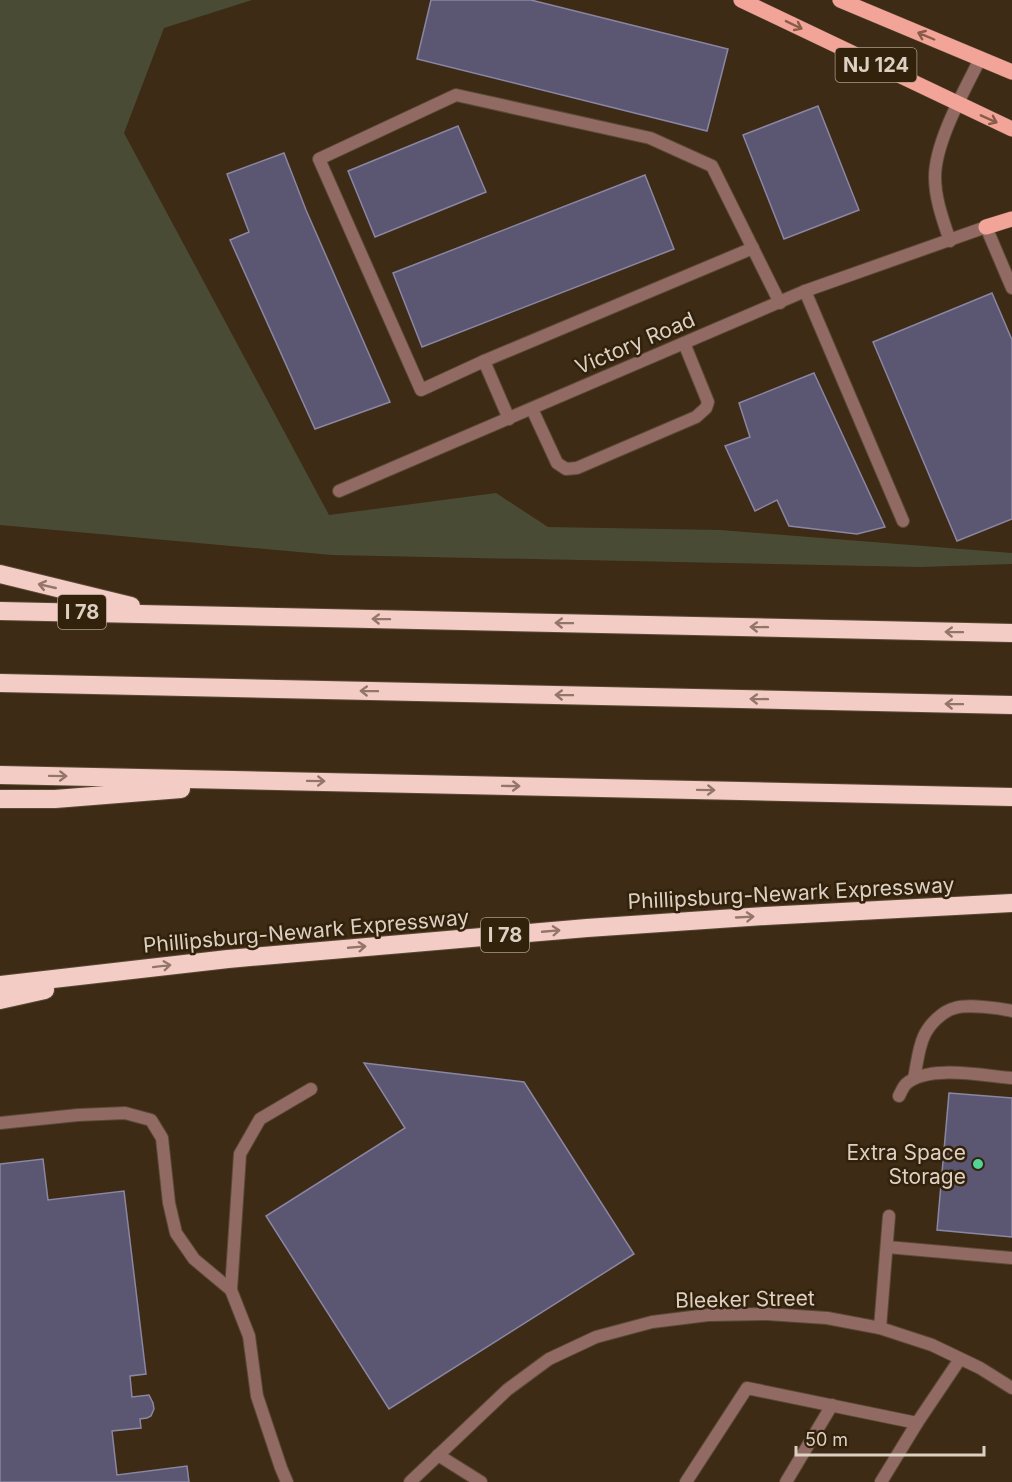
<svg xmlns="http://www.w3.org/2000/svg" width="1012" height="1482" viewBox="0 0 1012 1482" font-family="Inter,sans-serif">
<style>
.green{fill:#4a4b35}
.building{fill:#5b5772;stroke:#8a86a3;stroke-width:1.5}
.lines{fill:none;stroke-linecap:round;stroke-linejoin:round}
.service-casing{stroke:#5a4934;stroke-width:14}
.minor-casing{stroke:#5a4934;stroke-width:14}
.primary-casing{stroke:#5a4934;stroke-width:16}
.motorway-casing{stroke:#5a4934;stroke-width:20}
.service{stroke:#916a64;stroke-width:12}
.minor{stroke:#916a64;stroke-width:12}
.primary{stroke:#f3a498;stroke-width:15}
.motorway{stroke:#f4ccc6;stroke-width:18}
.oneway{stroke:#895c4a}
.oneway2{stroke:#937668}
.poi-dot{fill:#52d397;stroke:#32210b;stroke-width:2}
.labels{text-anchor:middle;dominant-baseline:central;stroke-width:5;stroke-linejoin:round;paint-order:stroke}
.shield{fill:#32210b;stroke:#a99c8c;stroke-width:1.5}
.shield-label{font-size:20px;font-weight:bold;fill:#dcd0c3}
.street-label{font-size:21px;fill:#dcd0c3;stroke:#32210b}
.poi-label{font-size:21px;fill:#dcd0c3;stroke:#32210b;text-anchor:end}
</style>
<rect width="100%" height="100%" fill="#3d2b15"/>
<path class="green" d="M 0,0 L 252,0 L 164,28 L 124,133 L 329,515 L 496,493 L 548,527 L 720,530 L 1012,553 L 1012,564 L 920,567 L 332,555 L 0,525 Z"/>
<g class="building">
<path d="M 431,0 L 531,0 L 728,49 L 707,131 L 417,59 Z"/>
<path d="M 818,106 L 859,210 L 784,239 L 743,135 Z"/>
<path d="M 458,126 L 486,192 L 375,237 L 348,171 Z"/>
<path d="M 284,153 L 306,210 L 390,402 L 315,429 L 230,240 L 249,232 L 227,174 Z"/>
<path d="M 645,175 L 674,249 L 422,347 L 393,273 Z"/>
<path d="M 992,293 L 1012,340 L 1012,519 L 957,541 L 873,342 Z"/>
<path d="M 814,373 L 885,527 L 857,534 L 789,526 L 777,500 L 755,511 L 725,446 L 750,437 L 739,403 Z"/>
<path d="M 364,1063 L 524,1082 L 634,1254 L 389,1409 L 266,1216 L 405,1128 Z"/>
<path d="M 949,1093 L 1012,1098 L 1012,1237 L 937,1230 Z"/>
<path d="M 43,1159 L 48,1200 L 124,1191 L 146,1374 L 130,1376 L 132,1397 L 149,1395 L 153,1403 L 154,1409 L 151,1416 L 147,1418 L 140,1419 L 141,1428 L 112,1431 L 117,1475 L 187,1466 L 189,1482 L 0,1482 L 0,1164 Z"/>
</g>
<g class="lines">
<defs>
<g id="service">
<path d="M 986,227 L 1012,288"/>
<path d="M 805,291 L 903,521"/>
<path d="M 484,361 L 753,248"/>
<path d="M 532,409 L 557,463 L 566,469 L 577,468 L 696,417 L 706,408 L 708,402 L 684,343"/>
<path d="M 509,419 L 484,361 L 421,390 L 319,159 L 456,95 L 650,138 L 712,166 L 780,303"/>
<path d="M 914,1078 C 917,1065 918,1049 924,1036 C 929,1025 942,1011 955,1008 C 968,1004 998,1008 1012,1011"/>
<path d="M 899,1096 C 901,1092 903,1087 906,1084 C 927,1064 985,1076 1012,1078"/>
<path d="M 0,1123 L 78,1115 L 125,1113 L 151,1120 L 162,1138 L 169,1203 L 176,1233 L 194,1259 L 231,1290"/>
<path d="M 887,1247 L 1012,1258"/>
<path d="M 231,1290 L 240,1154 L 260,1119 L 311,1089"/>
<path d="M 880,1328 L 889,1216"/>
<path d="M 917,1423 L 960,1359"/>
<path d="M 438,1455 L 481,1482"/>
<path d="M 686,1482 L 747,1388 L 917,1423 L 881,1482"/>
<path d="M 786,1482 L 832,1405"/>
</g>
<g id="minor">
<path d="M 950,241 C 943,220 935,199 935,177 C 935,142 964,91 980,59"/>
<path d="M 339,491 L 805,291 L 986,227"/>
<path d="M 231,1290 L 249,1336 L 257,1396 L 281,1468 L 287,1482"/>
<path d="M 410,1482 L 507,1390 L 549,1359 L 596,1337 L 652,1322 L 708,1315 L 767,1314 L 827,1318 L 880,1328 L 932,1345 L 980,1368 L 1012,1388"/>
</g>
<g id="primary">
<path d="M 741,0 L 1012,129"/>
<path d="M 840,0 L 1012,72"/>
<path d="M 986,227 L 1012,219"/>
</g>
<g id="motorway">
<path d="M 0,574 L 131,606"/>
<path d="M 0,611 L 1012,633"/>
<path d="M 0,683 L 1012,705"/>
<path d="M 0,775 L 1012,797"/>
<path d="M 0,799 L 55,799 L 181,789"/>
<path d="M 0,985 L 228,959 L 587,928 L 765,916 L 1012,903"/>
<path d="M 0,1000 L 45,990"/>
</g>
</defs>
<use href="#service" class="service-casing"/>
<use href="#minor" class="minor-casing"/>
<use href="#primary" class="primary-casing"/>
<use href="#motorway" class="motorway-casing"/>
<use href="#service" class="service"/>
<use href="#minor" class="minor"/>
<use href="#primary" class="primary"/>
<use href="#motorway" class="motorway"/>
</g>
<defs><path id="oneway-shaft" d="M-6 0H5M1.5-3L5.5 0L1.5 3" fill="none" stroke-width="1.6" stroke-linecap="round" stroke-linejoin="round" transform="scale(1.5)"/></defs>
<g class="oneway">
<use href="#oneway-shaft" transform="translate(794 25) rotate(26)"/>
<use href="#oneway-shaft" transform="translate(926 36) rotate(-157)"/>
<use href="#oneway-shaft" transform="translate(989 119) rotate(24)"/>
</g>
<g class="oneway2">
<use href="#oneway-shaft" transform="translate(47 586) rotate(-167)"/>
<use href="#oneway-shaft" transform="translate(381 619) rotate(-179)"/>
<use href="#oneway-shaft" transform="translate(564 623) rotate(-179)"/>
<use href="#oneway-shaft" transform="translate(759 627) rotate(-179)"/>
<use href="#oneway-shaft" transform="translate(954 632) rotate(-179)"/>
<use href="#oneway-shaft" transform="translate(369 691) rotate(-179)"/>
<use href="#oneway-shaft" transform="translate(564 695) rotate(-179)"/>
<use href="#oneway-shaft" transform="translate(759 699) rotate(-179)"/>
<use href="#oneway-shaft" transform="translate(954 704) rotate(-179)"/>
<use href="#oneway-shaft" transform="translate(58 776) rotate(1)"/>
<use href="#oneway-shaft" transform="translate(316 781) rotate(1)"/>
<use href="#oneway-shaft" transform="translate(511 786) rotate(1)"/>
<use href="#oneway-shaft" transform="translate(706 790) rotate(1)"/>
<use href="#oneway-shaft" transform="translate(745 917) rotate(-3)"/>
<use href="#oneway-shaft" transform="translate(551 931) rotate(-5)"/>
<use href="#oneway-shaft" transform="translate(357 947) rotate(-5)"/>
<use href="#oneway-shaft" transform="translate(162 966) rotate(-7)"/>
</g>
<circle class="poi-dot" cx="978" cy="1164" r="6"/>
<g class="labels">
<g class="shield">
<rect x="835.5" y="48" width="81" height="34" rx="4.5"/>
<rect x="58" y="595" width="48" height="34" rx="4.5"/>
<rect x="481" y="918" width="48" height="34" rx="4.5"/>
</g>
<g class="shield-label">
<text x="876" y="65">NJ 124</text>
<text x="82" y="612">I 78</text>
<text x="505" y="935">I 78</text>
</g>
<g class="street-label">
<text transform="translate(635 343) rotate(-23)">Victory Road</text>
<text transform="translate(791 893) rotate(-3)">Phillipsburg-Newark Expressway</text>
<text transform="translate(306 931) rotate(-5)">Phillipsburg-Newark Expressway</text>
<text transform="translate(745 1299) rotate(-1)">Bleeker Street</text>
</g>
<g class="poi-label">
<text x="966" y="1152">Extra Space<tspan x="966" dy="24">Storage</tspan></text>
</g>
</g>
<path d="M796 1446v9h188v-9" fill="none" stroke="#dcd0c3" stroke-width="3"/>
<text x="805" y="1446" font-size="18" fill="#dcd0c3" stroke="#32210b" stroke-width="4.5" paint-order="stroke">50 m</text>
</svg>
